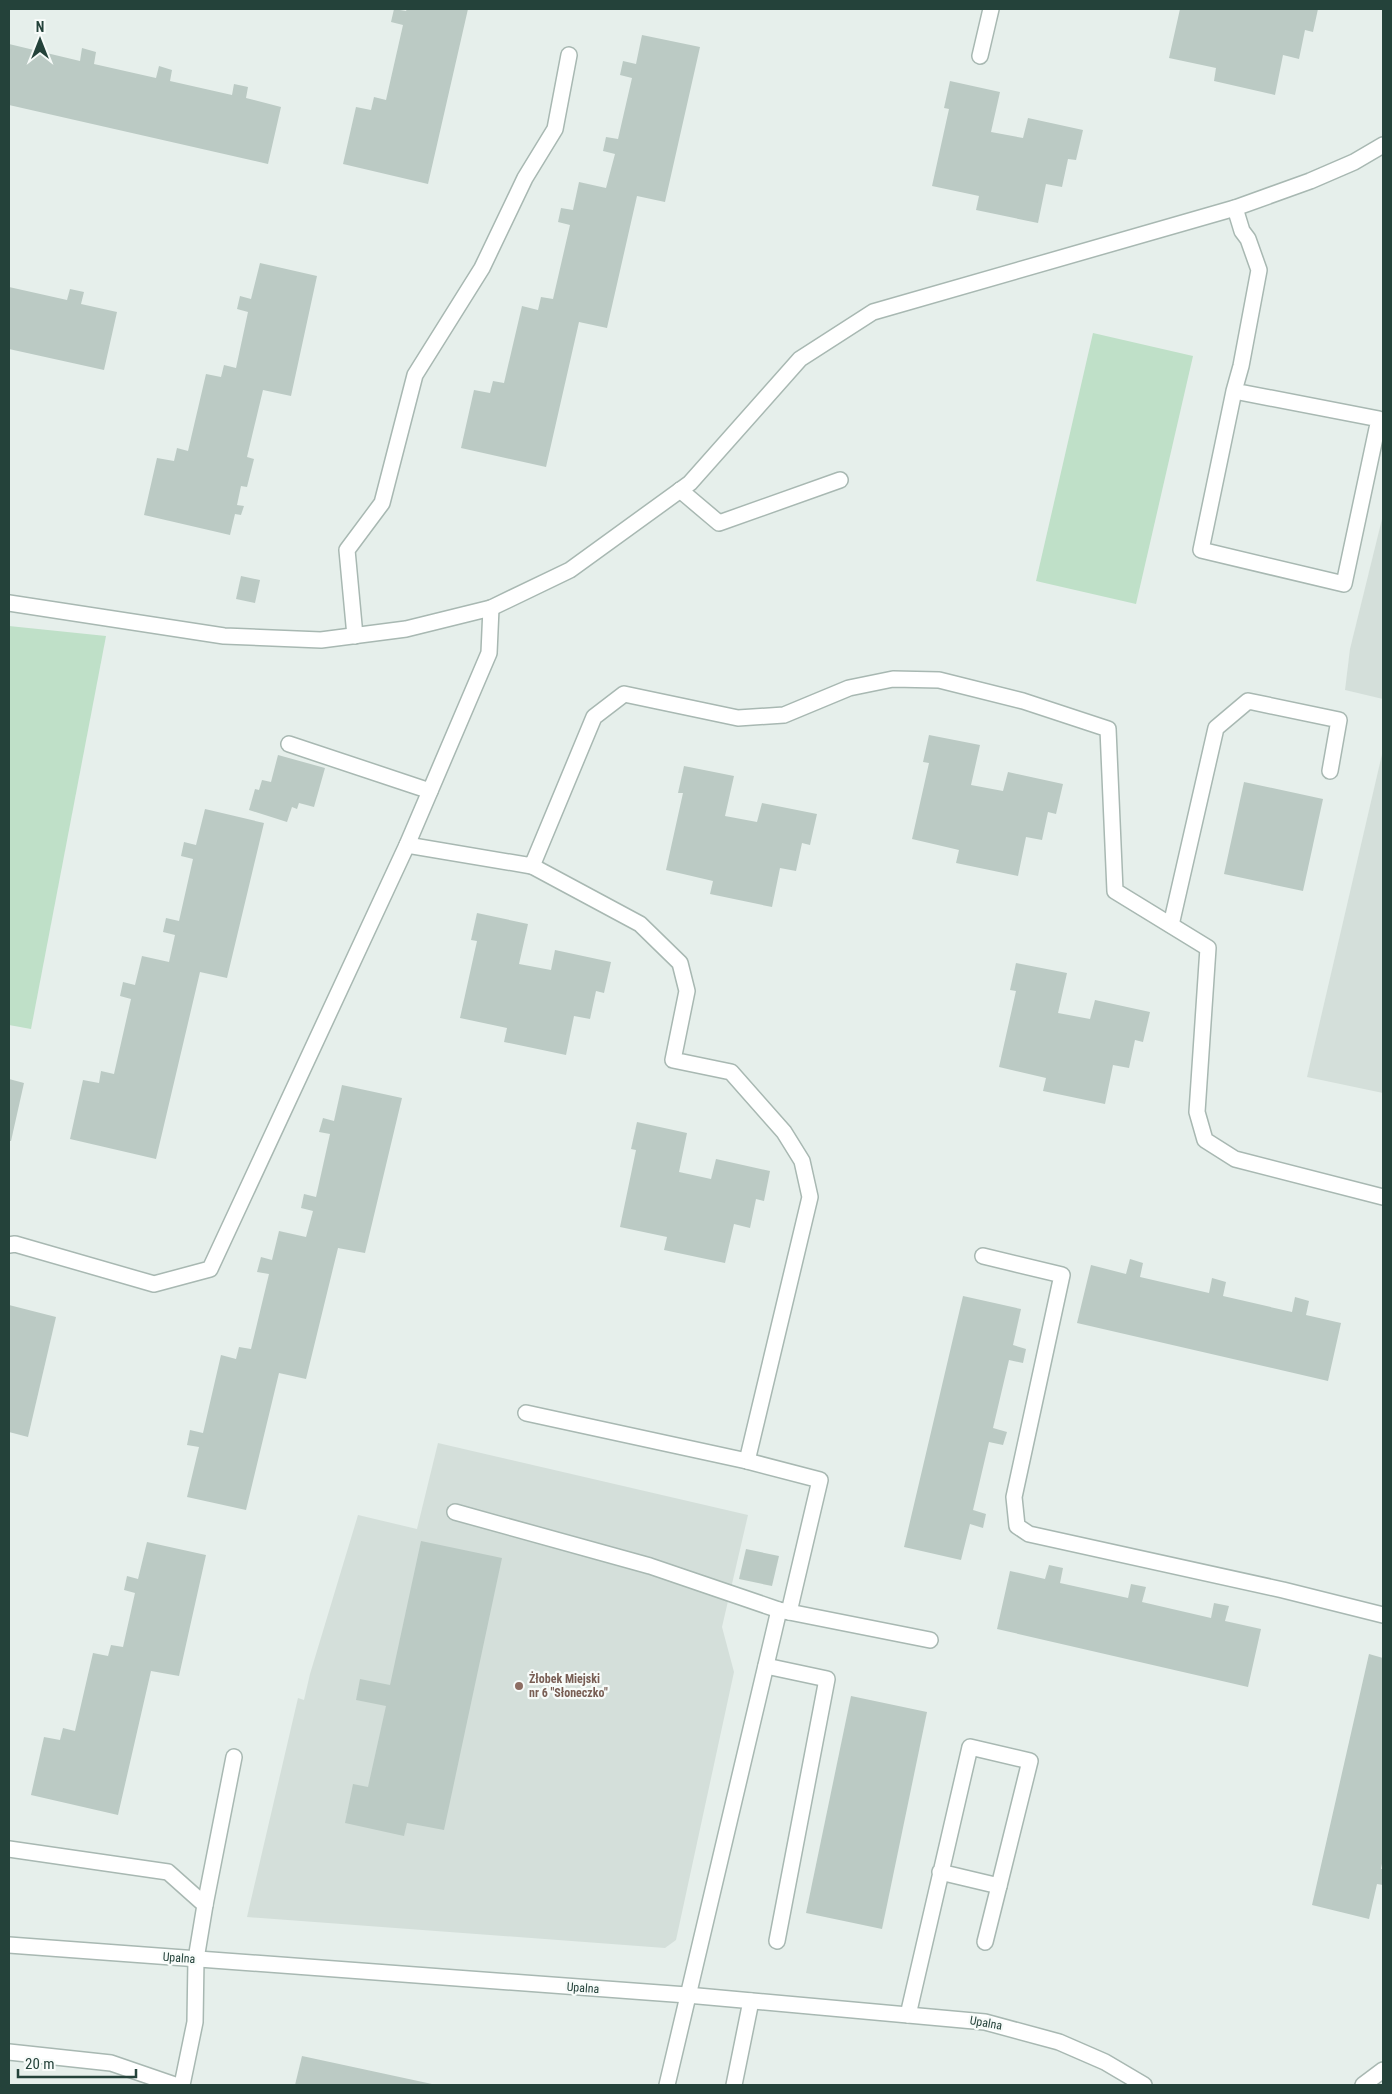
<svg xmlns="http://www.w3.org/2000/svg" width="1392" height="2094" viewBox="0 0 1392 2094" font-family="'Roboto Condensed',sans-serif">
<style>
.built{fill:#d4dfda}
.green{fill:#bfe0c8}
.building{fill:#bbcac4}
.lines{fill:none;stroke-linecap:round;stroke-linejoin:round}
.minor-casing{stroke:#a8b8b2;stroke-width:18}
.minor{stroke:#fff;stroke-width:15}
.education-dot{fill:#8d6e63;stroke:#f7fbf9;stroke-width:2}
.labels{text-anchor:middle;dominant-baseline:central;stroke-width:4.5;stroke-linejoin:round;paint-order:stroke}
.education-label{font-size:12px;font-weight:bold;fill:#785e54;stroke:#f7fbf9;text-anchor:start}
.street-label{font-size:12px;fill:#24423a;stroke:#f7fbf9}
</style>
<rect width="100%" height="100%" fill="#e6efeb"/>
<g class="built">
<path d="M 1383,515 L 1383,699 L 1345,690 L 1350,649 Z"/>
<path d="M 1383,750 L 1383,1093 L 1307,1077 Z"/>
<path d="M 438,1443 L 748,1515 L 722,1627 L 734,1672 L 676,1940 L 665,1948 L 247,1917 L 298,1698 L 304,1700 L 310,1674 L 358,1515 L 417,1529 Z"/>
</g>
<g class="green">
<path d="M 1093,333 L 1193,356 L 1136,604 L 1036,581 Z"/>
<path d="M 9,626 L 106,636 L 31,1029 L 9,1025 Z"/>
</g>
<g class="building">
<path d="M 394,9 L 406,11 L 407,9 L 468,9 L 428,184 L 343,164 L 356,107 L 371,110 L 374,97 L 386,100 L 403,25 L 391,22 Z"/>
<path d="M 1180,9 L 1260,10 L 1318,9 L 1313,32 L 1305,30 L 1299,59 L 1283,55 L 1275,95 L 1214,81 L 1216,68 L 1169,58 Z"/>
<path d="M 642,35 L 700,47 L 665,202 L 637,196 L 607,328 L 579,322 L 546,467 L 461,448 L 474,390 L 490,393 L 493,381 L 504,383 L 522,306 L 538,310 L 541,297 L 553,299 L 570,225 L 558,222 L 561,208 L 573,210 L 579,182 L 606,188 L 615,154 L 603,151 L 606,137 L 618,139 L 632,78 L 620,75 L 623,61 L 636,64 Z"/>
<path d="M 9,44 L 80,61 L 82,48 L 96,52 L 94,64 L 156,78 L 159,66 L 172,70 L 170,81 L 232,95 L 234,84 L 248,87 L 246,98 L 281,107 L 268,164 L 9,105 Z"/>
<path d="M 950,81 L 1000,92 L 991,132 L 1023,138 L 1028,118 L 1083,130 L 1076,160 L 1068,159 L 1062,187 L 1046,184 L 1038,223 L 976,210 L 979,196 L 932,186 L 949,109 L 944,108 Z"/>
<path d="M 260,263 L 317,276 L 291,396 L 263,390 L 247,457 L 254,459 L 247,487 L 241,486 L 237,505 L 244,506 L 241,515 L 235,514 L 230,535 L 144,515 L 157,458 L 174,461 L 177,448 L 188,451 L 206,374 L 221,377 L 224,365 L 236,368 L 248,312 L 237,309 L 240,296 L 251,299 Z"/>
<path d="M 9,287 L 67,300 L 70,289 L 84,292 L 81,304 L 117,312 L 104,370 L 9,349 Z"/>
<path d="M 241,576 L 260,580 L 255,603 L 236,599 Z"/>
<path d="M 929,735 L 980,745 L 971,785 L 1003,791 L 1008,772 L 1063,784 L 1056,814 L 1048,812 L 1042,840 L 1026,837 L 1018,876 L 956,863 L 959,850 L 912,839 L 929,763 L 923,762 Z"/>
<path d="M 278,755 L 325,768 L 314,807 L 299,803 L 297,809 L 292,807 L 287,822 L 249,810 L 255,789 L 259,790 L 262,780 L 271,782 Z"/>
<path d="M 684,766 L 734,776 L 725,816 L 757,822 L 762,803 L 817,814 L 810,845 L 802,843 L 796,871 L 780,868 L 772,907 L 710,894 L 713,881 L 666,870 L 683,793 L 678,793 Z"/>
<path d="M 1244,782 L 1323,799 L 1303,891 L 1224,874 Z"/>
<path d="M 205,809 L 264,823 L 227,978 L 200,972 L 156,1159 L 70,1139 L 83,1080 L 99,1083 L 101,1071 L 114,1074 L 131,999 L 120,996 L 123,982 L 135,985 L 142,956 L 169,962 L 175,935 L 163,932 L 166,918 L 179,921 L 193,859 L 181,856 L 184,842 L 196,845 Z"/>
<path d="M 477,913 L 528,924 L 519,964 L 551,970 L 555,950 L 611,962 L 604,993 L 596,991 L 590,1019 L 574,1016 L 566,1055 L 504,1042 L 507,1028 L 460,1018 L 477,941 L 471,940 Z"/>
<path d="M 1016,963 L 1067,973 L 1058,1013 L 1090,1019 L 1095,1000 L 1150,1012 L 1143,1042 L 1135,1040 L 1129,1068 L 1113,1065 L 1105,1104 L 1043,1091 L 1046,1078 L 999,1067 L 1016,991 L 1010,990 Z"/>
<path d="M 9,1079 L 24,1083 L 11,1141 L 9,1141 Z"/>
<path d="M 342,1085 L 402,1098 L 365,1253 L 338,1248 L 306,1379 L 279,1373 L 246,1510 L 187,1497 L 199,1447 L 187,1445 L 190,1430 L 203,1433 L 221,1355 L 236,1359 L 239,1347 L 251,1349 L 269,1274 L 257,1272 L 261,1257 L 272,1260 L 279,1231 L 306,1237 L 313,1211 L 301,1208 L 304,1194 L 316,1197 L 330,1134 L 319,1132 L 323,1118 L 334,1121 Z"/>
<path d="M 637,1122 L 687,1133 L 679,1172 L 711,1179 L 716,1159 L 770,1171 L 764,1201 L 756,1199 L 750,1228 L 734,1224 L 725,1263 L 664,1250 L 667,1237 L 620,1227 L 636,1150 L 631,1149 Z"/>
<path d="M 1130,1259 L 1143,1263 L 1140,1277 L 1209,1293 L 1212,1278 L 1226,1282 L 1223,1296 L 1292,1312 L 1295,1297 L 1309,1301 L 1306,1315 L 1341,1323 L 1328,1381 L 1077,1323 L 1091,1265 L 1126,1274 Z"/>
<path d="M 963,1296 L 1021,1309 L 1013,1345 L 1026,1349 L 1023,1363 L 1009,1360 L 993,1428 L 1007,1432 L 1003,1445 L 989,1442 L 973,1510 L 986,1514 L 983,1528 L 970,1524 L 961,1560 L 904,1547 Z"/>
<path d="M 9,1305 L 56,1317 L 28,1437 L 9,1432 Z"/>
<path d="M 421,1541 L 502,1558 L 444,1830 L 407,1823 L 404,1836 L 345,1823 L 353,1784 L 368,1787 L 386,1706 L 356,1700 L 360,1679 L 390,1685 Z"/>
<path d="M 147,1542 L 206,1555 L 179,1676 L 151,1671 L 118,1815 L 31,1795 L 44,1737 L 60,1740 L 63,1728 L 75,1731 L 93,1653 L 108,1656 L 111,1645 L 123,1647 L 135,1593 L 124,1590 L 127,1576 L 138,1579 Z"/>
<path d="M 746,1549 L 779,1556 L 772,1586 L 739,1579 Z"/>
<path d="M 1049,1565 L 1063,1568 L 1060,1583 L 1128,1598 L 1131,1584 L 1146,1587 L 1142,1602 L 1211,1618 L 1214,1603 L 1229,1606 L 1225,1621 L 1261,1629 L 1248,1687 L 997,1629 L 1010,1571 L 1045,1579 Z"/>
<path d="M 1369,1654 L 1383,1658 L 1383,1858 L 1381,1869 L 1383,1869 L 1383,1885 L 1377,1884 L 1369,1919 L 1312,1905 Z"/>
<path d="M 851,1696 L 927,1712 L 882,1929 L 806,1913 Z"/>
<path d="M 302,2056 L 432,2084 L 432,2085 L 295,2085 Z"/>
</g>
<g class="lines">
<defs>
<g id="minor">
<path d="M 980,56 L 991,9"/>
<path d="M 1234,391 L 1379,419 L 1344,584 L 1201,550 L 1234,391 L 1241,366 L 1259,270 L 1248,239 L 1242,231 L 1235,208"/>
<path d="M 680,490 L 719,523 L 840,480"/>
<path d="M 9,603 L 224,636 L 321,640 L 406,629 L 491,608 L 570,570 L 690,483 L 800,359 L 873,312 L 1235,208 L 1310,181 L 1354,162 L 1383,145"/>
<path d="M 355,636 L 347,550 L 382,503 L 415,375 L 482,268 L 525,178 L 555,129 L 569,55"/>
<path d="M 289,744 L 430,791"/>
<path d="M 407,845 L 532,866 L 594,717 L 624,694 L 738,718 L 784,715 L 849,688 L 893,679 L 939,680 L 1023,701 L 1108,729 L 1115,891 L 1208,948 L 1197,1112 L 1205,1140 L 1235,1159 L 1383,1197"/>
<path d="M 532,866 L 640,924 L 680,963 L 687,991 L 673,1060 L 731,1072 L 784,1132 L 802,1161 L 810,1197 L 747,1461"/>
<path d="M 1171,925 L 1216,728 L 1248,701 L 1339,720 L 1330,771"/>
<path d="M 9,1245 L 15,1244 L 154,1284 L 210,1269 L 407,845 L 489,653 L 491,608"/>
<path d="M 983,1256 L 1062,1275 L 1014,1497 L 1017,1526 L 1029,1534 L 1283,1590 L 1383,1615"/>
<path d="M 526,1413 L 747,1461 L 820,1480 L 789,1612"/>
<path d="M 455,1512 L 650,1566 L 779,1610 L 930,1640"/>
<path d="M 766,1666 L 827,1679 L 777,1941"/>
<path d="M 9,1849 L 168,1872 L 205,1905 L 196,1959 L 195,2022 L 182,2085"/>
<path d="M 205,1905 L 234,1757"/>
<path d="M 985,1942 L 999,1886"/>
<path d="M 9,1945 L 687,1995 L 985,2022 L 1059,2042 L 1105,2062 L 1144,2085"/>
<path d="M 908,2015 C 928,1925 949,1836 970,1747 L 1030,1761 L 999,1886 L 940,1872"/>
<path d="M 9,2052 L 111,2063 L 175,2085"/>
<path d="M 667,2085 L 779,1610"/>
<path d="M 734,2085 L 751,2001"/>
<path d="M 1363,2085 L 1383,2070"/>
</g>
</defs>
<use href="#minor" class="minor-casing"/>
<use href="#minor" class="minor"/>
</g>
<circle class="education-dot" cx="519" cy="1686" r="5"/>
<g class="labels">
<g class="education-label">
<text x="529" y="1679">Żłobek Miejski<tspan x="529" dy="14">nr 6 "Słoneczko"</tspan></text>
</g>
<g class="street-label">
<text transform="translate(179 1958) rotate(4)">Upalna</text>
<text transform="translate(583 1988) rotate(4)">Upalna</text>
<text transform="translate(986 2023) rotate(10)">Upalna</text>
</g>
</g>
<rect width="1392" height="2094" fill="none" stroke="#24423a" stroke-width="20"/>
<g transform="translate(40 40)" stroke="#f7fbf9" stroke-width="4" paint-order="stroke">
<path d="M0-4L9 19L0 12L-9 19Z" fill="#24423a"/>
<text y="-8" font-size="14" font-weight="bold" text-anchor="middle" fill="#24423a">N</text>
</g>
<path d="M18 2069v8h118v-8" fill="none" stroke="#24423a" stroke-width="2.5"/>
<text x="25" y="2069" font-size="15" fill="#24423a" stroke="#f7fbf9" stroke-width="4" paint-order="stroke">20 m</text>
</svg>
